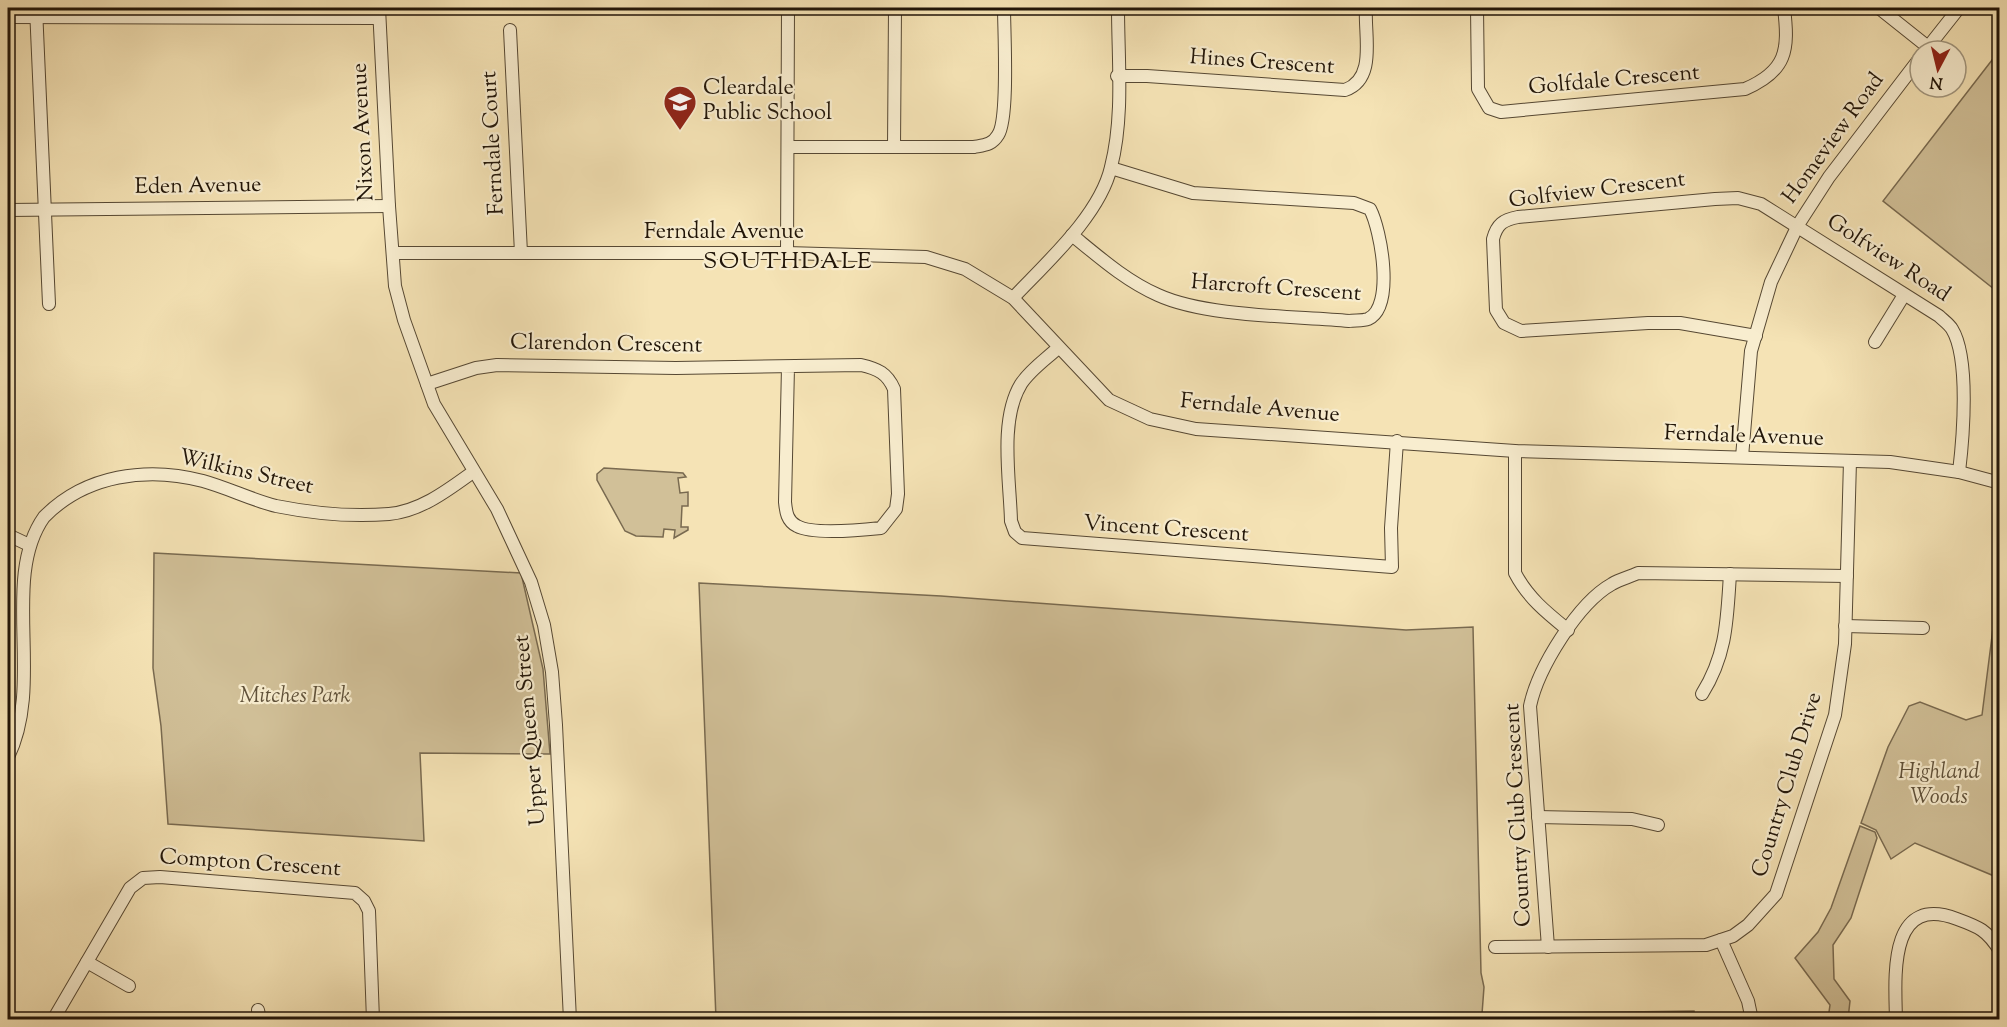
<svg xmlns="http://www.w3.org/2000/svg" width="2007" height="1027" viewBox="0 0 2007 1027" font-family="'Sorts Mill Goudy',serif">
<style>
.green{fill:#d1c098;stroke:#796a50;stroke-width:1.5}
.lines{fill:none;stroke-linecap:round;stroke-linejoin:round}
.minor-casing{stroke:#564833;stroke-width:14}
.minor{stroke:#f8edcf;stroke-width:12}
.labels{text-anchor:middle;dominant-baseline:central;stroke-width:4.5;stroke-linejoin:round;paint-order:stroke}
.street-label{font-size:22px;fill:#211508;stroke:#f8edcf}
.poi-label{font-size:22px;fill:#211508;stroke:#f8edcf;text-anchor:start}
.park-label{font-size:22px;font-style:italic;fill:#5f513a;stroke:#f8edcf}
.neighbourhood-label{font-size:24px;letter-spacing:1.5px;fill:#211508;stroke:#f8edcf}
</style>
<rect width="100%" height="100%" fill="#f5e3b5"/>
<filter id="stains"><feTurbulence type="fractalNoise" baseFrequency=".00333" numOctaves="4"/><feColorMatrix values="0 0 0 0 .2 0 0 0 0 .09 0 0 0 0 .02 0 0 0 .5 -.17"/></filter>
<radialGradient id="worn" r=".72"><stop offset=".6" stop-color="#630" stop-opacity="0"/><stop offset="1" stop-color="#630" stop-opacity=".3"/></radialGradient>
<g class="green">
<path d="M 1999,51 L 1999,293 L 1883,201 Z"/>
<path d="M 604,468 L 683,473 L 686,477 L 678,478 L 680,493 L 688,492 L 688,506 L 682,506 L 681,527 L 688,527 L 688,530 L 674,538 L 675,530 L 664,529 L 663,537 L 636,536 L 625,531 L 597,480 L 597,474 Z"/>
<path d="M 154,553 L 521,573 L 543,669 L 550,754 L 420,753 L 424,841 L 168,824 L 161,726 L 153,668 Z"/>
<path d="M 1999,581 L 1999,878 L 1915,843 L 1891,859 L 1876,830 L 1861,823 L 1888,747 L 1909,706 L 1920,702 L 1966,720 L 1982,715 Z"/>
<path d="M 699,583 L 941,596 L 1406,630 L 1473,627 L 1481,973 L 1484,987 L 1482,1014 L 1694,1011 L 1695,1019 L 716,1019 Z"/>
<path d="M 1860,826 L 1875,832 L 1877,838 L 1851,918 L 1833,945 L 1834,979 L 1850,1001 L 1848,1019 L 1828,1019 L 1830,1005 L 1795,958 L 1818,932 L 1831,908 Z"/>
</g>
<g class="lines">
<defs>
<g id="minor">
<path d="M 36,8 L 49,304"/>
<path d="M 379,8 L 389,206 L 395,286 L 404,320 L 434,404 L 497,509 L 531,582 L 544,625 L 552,672 L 556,725 L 570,1020"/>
<path d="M 1477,8 L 1478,89 L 1489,108 L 1501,112 L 1745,89 C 1787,71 1789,50 1784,8"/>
<path d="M 1879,8 L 1928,47"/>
<path d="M 8,17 L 379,18"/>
<path d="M 510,30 L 521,253"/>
<path d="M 1925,51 L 1959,8"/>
<path d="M 1117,76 L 1147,76 L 1345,90 C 1377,79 1364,35 1366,8"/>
<path d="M 788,147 L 974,147 C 985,145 992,145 998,135 C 1009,119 1004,31 1004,8"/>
<path d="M 894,147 L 895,8"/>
<path d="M 8,210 L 389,206"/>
<path d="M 1072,235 C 1099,257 1126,281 1158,295 C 1206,317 1295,316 1349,321 C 1354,320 1363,321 1368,319 C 1395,307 1381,230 1370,209 L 1354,203 L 1193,193 L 1111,168"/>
<path d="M 393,253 L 787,253 L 926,257 L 965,269 L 1013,298 L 1109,400 L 1150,419 L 1196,429 L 1515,451 L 1890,462 L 1959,472 L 2000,483"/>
<path d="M 787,253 L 788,8"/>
<path d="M 1013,298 C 1046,263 1100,215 1111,167 C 1124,117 1118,59 1118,8"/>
<path d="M 1756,336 L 1680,323 L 1648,323 L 1521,331 L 1504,323 L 1496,310 L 1493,239 C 1497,224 1503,220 1518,217 L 1715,199 L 1738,198 L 1761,204 L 1939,316 C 1943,320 1949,324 1952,329 C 1970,358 1963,439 1959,472"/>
<path d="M 1875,342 L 1904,295"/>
<path d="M 1058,348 C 1046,359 1030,370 1021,384 C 999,420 1010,480 1011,521 L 1015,532 L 1022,538 L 1392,567 L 1391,528 L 1397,441"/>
<path d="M 427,384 L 476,368 L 497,365 L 676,368 L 861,365 C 878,369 887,373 894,389 L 898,494 L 896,509 L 881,528 C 862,530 813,535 797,526 C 787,521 786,512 785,502 L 788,367"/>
<path d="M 1515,451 L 1515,573 C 1528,598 1547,613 1568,630"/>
<path d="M 1742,457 L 1751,351 L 1771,282 L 1798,225 L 1829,177 L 1920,58"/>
<path d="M 8,535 L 25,543"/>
<path d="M 1845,626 L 1923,628"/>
<path d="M 1702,694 C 1727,654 1727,619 1730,574"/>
<path d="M 8,757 C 45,683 0,579 44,517 C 85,475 147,466 203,481 C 228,488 252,500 276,506 C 311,513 353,517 389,514 C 421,511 448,490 473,472"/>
<path d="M 1538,817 L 1632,819 L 1658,825"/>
<path d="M 1721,940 L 1748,1001 L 1752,1020"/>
<path d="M 1495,947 L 1706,945 L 1733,936 L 1748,925 L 1776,894 L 1835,715 L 1845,644 L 1850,461"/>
<path d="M 1548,947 L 1530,706 C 1538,668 1578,603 1612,584 C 1620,579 1630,577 1638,573 L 1847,576"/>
<path d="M 87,962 L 129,986"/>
<path d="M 258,1010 L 260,1020"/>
<path d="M 53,1020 L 130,888 L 143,878 L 160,877 L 355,893 L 364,901 L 369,911 L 373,1020"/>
<path d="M 1896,1020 C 1895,976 1888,893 1957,919 C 1979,927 1987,930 2000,951"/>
</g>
</defs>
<use href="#minor" class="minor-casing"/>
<use href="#minor" class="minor"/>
</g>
<defs>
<symbol id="school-pin" viewBox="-11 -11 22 30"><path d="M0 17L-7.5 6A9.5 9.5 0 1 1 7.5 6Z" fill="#8f2418" stroke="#f8edcf"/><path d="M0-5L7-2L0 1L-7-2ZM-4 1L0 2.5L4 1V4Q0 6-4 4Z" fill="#fff"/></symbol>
</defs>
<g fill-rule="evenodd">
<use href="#school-pin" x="661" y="83" width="38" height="52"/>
</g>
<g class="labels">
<g class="street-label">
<text transform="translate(1262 63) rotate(4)">Hines Crescent</text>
<text transform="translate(1614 81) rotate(-5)">Golfdale Crescent</text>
<text transform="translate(364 132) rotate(-93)">Nixon Avenue</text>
<text transform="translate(1834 139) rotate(-54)">Homeview Road</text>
<text transform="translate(494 143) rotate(-93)">Ferndale Court</text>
<text transform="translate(198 187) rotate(-1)">Eden Avenue</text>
<text transform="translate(1597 191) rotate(-7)">Golfview Crescent</text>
<text x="724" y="233">Ferndale Avenue</text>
<text transform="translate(1888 259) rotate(33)">Golfview Road</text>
<text transform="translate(1276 289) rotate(4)">Harcroft Crescent</text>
<text transform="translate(606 345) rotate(1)">Clarendon Crescent</text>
<text transform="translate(1260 409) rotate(5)">Ferndale Avenue</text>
<text transform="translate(1744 437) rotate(2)">Ferndale Avenue</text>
<text transform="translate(246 473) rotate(13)">Wilkins Street</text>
<text transform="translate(1166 530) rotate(4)">Vincent Crescent</text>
<text transform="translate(531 730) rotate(-95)">Upper Queen Street</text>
<text transform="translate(1788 785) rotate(-73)">Country Club Drive</text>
<text transform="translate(1519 815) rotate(-93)">Country Club Crescent</text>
<text transform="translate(250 864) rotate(4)">Compton Crescent</text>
</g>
<g class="poi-label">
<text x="703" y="89">Cleardale<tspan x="703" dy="25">Public School</tspan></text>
</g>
<g class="park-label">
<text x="295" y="697">Mitches Park</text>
<text x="1939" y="773">Highland<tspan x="1939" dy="25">Woods</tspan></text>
</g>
<g class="neighbourhood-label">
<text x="788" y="262">SOUTHDALE</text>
</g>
</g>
<rect width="2007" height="1027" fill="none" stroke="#f5e3b5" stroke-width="30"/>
<rect x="9" y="9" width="1989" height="1009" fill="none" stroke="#211508" stroke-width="3"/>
<rect x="15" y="15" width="1977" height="997" fill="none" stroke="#211508" stroke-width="1.5"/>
<g transform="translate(1938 69) rotate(187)"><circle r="28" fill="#f8edcf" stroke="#a2977f" stroke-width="1.5"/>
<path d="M0-4.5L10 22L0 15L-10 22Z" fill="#8f2418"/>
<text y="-9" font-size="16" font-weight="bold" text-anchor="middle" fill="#211508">N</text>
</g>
<rect width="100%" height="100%" filter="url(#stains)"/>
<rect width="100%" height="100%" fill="url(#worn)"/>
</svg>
